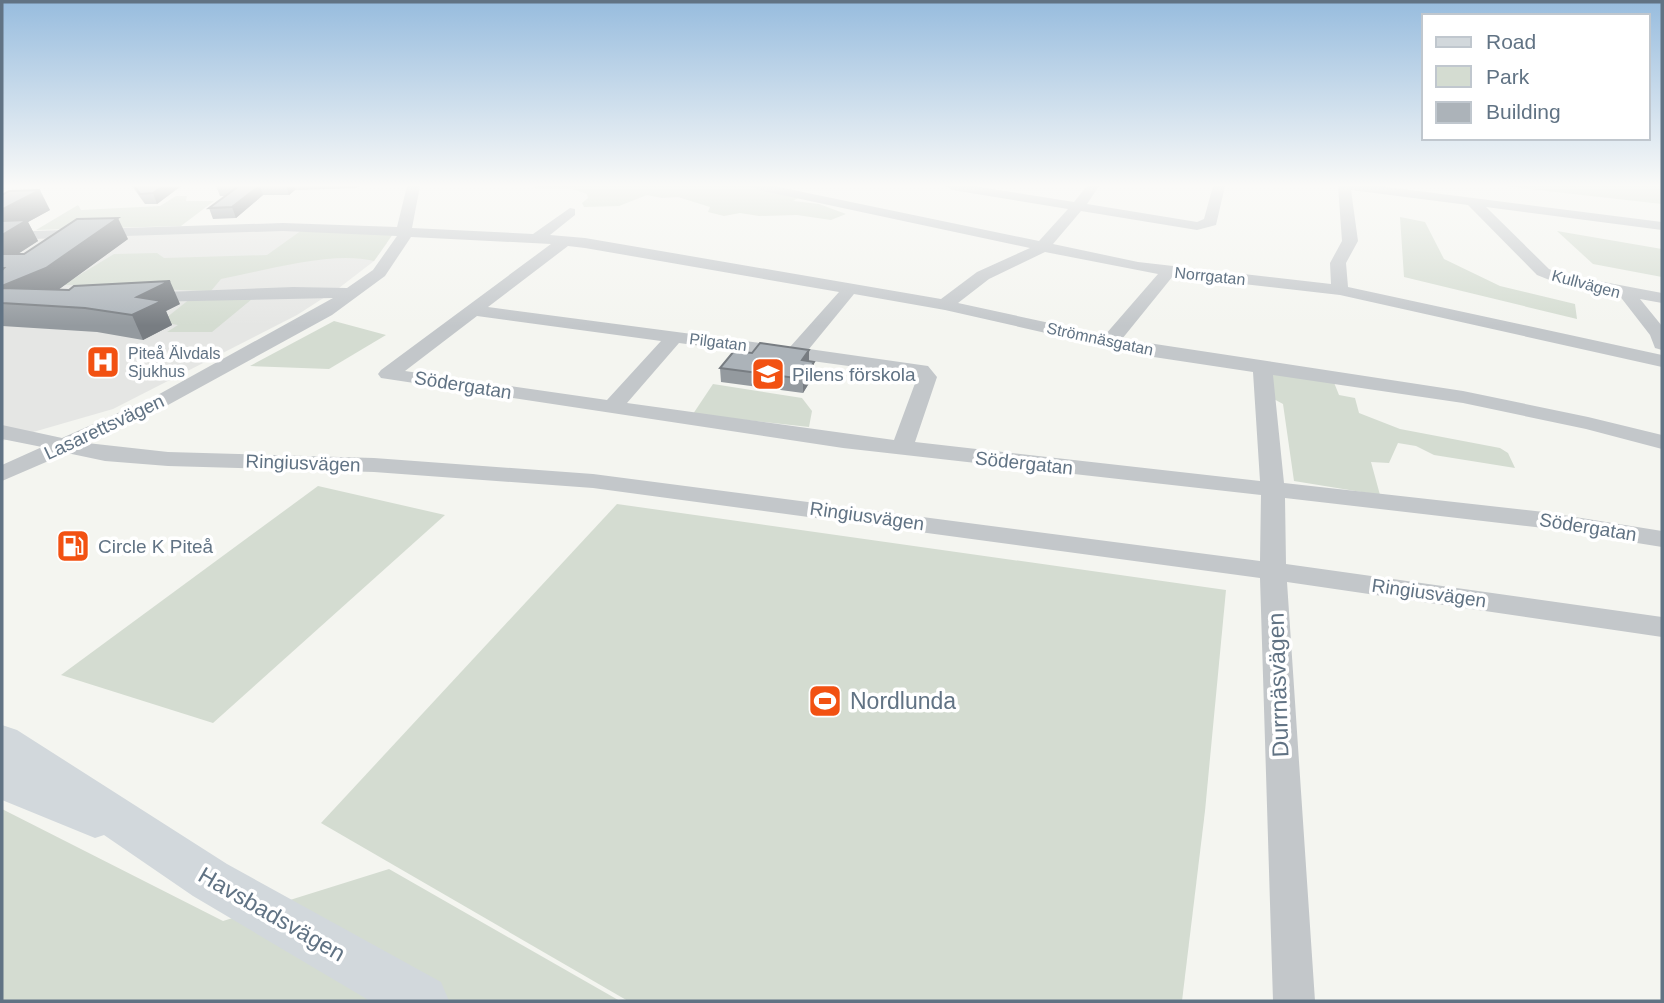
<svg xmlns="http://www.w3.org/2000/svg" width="1664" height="1003" viewBox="0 0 1664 1003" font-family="Helvetica,sans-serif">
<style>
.built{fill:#e5e6e4}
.green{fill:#d4dcd1}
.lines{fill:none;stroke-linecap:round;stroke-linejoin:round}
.minor{fill:#c3c7ca;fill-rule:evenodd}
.major{fill:#d2d8dc;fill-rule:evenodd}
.wall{fill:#949a9f}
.shaded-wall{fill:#787d82}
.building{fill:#acb3b9;stroke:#787d82;stroke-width:2}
.labels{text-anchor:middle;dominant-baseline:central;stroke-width:7;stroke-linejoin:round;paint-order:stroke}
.far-street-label{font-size:16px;fill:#617384;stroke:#fff}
.far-poi-label{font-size:16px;fill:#617384;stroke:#fff;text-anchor:start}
.poi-label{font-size:19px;fill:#617384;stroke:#fff;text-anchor:start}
.street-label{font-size:19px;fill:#617384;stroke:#fff}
.near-street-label{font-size:23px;fill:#617384;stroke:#fff}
.near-poi-label{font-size:23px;fill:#617384;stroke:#fff;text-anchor:start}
</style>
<rect width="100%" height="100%" fill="#f4f5f0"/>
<path class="built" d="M 302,230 L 387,243 L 374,261 L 339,288 L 297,315 L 113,409 L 2,441 L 2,237 Z"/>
<g class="green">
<path d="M 536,186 L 754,186 L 798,198 L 793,201 L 819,204 L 846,214 L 831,220 L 797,215 L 759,216 L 740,213 L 724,216 L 708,212 L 710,207 L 678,197 L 662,198 L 647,195 L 619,206 L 584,207 L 582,203 L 588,198 L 587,194 L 572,189 L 532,188 Z"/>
<path d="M 1503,186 L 1662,186 L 1662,204 Z"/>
<path d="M 176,196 L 187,196 L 186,201 L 214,201 L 181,226 L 36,230 L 78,205 L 81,210 L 160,206 Z"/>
<path d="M 1400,217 L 1425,222 L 1444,259 L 1500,286 L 1575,304 L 1577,319 L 1404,277 Z"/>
<path d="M 302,230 L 393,234 L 374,261 C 333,250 264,271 221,279 L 211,291 C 162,290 113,285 63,285 L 114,254 L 157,253 L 164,258 L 267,255 Z"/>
<path d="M 1557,231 L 1662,249 L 1662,277 L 1593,264 Z"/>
<path d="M 257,295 L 212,332 L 167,332 L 178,325 L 161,322 L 191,298 Z"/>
<path d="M 334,321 L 386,335 L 329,369 L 250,366 Z"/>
<path d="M 1267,374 L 1333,380 L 1339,395 L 1355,398 L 1359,413 L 1400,429 L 1500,448 L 1508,453 L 1515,468 L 1434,455 L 1416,446 L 1398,443 L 1389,463 L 1371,462 L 1380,495 L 1294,481 L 1283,404 L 1270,397 Z"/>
<path d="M 713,384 L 802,398 L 812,411 L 809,427 L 693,414 Z"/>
<path d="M 318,486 L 445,515 L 213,723 L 61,675 Z"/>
<path d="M 617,504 L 1226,590 L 1205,811 L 1182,1001 L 628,1001 L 321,823 Z"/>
<path d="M 2,809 L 223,921 L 389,869 L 620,1001 L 2,1001 Z"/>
</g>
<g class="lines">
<path class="minor" d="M 407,186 L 420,186 L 412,228 L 533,234 L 570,208 L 575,209 L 575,215 L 550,235 L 585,238 L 941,299 L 977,272 L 1030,248 L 758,190 L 751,186 L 774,186 L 1039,241 L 1068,209 L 952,190 L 945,186 L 974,186 L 1074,202 L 1087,186 L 1099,186 L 1087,204 L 1197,222 L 1204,219 L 1213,186 L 1225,186 L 1216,225 L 1197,230 L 1081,211 L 1053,244 L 1138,262 L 1331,284 L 1330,263 L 1342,241 L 1338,186 L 1379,186 L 1662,222 L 1662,230 L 1486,207 L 1549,269 L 1561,274 L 1662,293 L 1662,303 L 1640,299 L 1662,326 L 1662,350 L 1655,348 L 1650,335 L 1619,295 L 1557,283 L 1537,275 L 1468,205 L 1351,190 L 1358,241 L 1346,263 L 1348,287 L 1662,355 L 1662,367 L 1340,295 L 1173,276 L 1122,339 L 1463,391 L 1588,417 L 1662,435 L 1662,449 L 1586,429 L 1463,403 L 1273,375 L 1284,483 L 1544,512 L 1662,531 L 1662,547 L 1544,528 L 1285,498 L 1286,564 L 1662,617 L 1662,637 L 1287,582 L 1315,1001 L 1273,1001 L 1260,578 L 593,488 L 374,472 L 168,466 L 105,461 L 67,453 L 2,481 L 2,465 L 42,447 L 2,439 L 2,425 L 62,438 L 154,397 L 333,298 L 145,302 L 139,301 L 136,297 L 139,293 L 293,287 L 347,288 L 373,270 L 397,236 L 283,231 L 2,240 L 2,232 L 283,223 L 397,227 ZM 411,237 L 551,244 L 381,370 L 378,374 L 381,378 L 843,448 L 1261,495 L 1260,561 L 593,474 L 374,458 L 168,452 L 87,443 L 168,405 L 332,315 L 385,276 ZM 568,246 L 585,248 L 839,292 L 790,347 L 488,307 ZM 1045,252 L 1158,274 L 1105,335 L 958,303 L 989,279 ZM 854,294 L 945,310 L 1147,356 L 1253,372 L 1260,481 L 915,442 L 937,377 L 928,366 L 809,349 ZM 477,316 L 661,341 L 607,400 L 405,371 ZM 679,343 L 915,375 L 917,378 L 894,440 L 627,403 Z"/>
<path class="major" d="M 2,725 L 17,730 L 227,864 L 441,982 L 449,1001 L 370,1001 L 193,896 L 104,835 L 95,838 L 2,800 Z"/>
</g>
<g class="wall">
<path d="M 132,186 L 181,186 L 157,204 L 145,204 Z"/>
<path d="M 216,186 L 359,186 L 356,188 L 295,190 L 289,195 L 263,195 L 236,218 L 213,219 L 209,208 L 225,196 L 220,196 Z"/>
<path d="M 2,195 L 50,210 L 28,222 L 38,241 L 18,254 L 128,239 L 59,289 L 180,304 L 166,311 L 172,325 L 143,340 L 97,332 L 2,326 Z"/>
<path d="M 809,350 L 809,361 L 814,362 L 814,375 L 803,393 L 721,382 L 720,368 L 752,353 Z"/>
</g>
<g class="shaded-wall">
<path d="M 163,186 L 181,186 L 157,204 L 153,193 Z"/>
<path d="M 260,186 L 263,195 L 236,218 L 232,207 Z"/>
<path d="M 286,186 L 294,186 L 295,190 L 289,195 Z"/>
<path d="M 40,190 L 50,210 L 28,222 L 38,241 L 2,264 L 2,209 Z"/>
<path d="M 118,218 L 128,239 L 58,290 L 2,295 L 2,286 Z"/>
<path d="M 170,281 L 180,304 L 166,311 L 172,325 L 143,340 L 132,315 L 137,297 Z"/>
<path d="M 809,350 L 809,363 L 802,360 Z"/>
<path d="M 814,362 L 814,375 L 803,393 L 803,379 Z"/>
</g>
<g class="building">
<path d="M 135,186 L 163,186 L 153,193 L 140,194 Z"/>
<path d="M 239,186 L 259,186 L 232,207 L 209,208 Z"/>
<path d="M 40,190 L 5,208 L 2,209 L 2,195 L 9,191 Z"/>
<path d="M 118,218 L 46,268 L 2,286 L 2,270 L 4,268 L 2,268 L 2,254 L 24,254 L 77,219 Z"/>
<path d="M 27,220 L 2,235 L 2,221 Z"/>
<path d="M 170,281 L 137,297 L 162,301 L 132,315 L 85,308 L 2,303 L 2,288 L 69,290 L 74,286 Z"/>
<path d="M 760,343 L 809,350 L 802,360 L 814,362 L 803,379 L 720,368 L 734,351 L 752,353 Z"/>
</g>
<linearGradient id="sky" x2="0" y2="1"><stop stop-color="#97bcde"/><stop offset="0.57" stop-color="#fafaf8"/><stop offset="1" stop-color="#fafaf8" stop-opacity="0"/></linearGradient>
<rect width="1664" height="326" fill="url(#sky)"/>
<defs>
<symbol id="hospital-square" viewBox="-11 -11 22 22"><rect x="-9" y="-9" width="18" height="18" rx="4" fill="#f25112" stroke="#fff"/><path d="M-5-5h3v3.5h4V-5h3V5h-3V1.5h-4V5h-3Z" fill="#fff"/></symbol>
<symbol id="school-square" viewBox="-11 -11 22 22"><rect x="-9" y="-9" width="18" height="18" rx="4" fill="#f25112" stroke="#fff"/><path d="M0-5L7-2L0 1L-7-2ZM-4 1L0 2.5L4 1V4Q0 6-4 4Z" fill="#fff"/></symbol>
<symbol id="fuel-square" viewBox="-11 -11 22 22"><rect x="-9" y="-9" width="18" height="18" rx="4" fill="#f25112" stroke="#fff"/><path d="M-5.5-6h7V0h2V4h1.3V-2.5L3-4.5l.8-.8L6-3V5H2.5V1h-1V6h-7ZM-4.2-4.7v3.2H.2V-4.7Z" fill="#fff"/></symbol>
<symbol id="stadium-square" viewBox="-11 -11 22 22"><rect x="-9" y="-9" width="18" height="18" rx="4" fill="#f25112" stroke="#fff"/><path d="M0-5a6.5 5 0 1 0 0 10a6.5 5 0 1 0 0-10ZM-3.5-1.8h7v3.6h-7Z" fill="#fff"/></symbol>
</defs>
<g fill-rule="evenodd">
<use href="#hospital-square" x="84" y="343" width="38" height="38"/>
<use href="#school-square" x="749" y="355" width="38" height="38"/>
<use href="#fuel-square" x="54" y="527" width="38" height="38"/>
<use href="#stadium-square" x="806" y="682" width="38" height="38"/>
</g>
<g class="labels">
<g class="far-street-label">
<text transform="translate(1210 276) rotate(6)">Norrgatan</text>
<text transform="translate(1586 284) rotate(15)">Kullvägen</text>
<text transform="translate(1100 339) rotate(12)">Strömnäsgatan</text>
<text transform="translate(718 342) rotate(7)">Pilgatan</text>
</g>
<g class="far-poi-label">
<text x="128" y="353">Piteå Älvdals<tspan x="128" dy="18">Sjukhus</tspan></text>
</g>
<g class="poi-label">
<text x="792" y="374">Pilens förskola</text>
<text x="98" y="546">Circle K Piteå</text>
</g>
<g class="street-label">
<text transform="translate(463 385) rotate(9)">Södergatan</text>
<text transform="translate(104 427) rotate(-25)">Lasarettsvägen</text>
<text transform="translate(303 463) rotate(2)">Ringiusvägen</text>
<text transform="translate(1024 463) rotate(6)">Södergatan</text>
<text transform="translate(867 516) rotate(8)">Ringiusvägen</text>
<text transform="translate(1588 527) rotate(9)">Södergatan</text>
<text transform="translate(1429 593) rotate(8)">Ringiusvägen</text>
</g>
<g class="near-street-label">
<text transform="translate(1278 685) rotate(-92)">Durrnäsvägen</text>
<text transform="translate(272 914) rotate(30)">Havsbadsvägen</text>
</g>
<g class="near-poi-label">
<text x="850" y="701">Nordlunda</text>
</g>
</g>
<rect width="1664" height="1003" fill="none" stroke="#617384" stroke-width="7"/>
<rect x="1422" y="14" width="228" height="126" fill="#ffffff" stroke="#c0c7ce" stroke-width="2"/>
<rect x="1436" y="37" width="35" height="10" fill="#d2d8dc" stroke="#c0c7ce" stroke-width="2"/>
<text x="1486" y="49" font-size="21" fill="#617384">Road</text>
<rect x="1436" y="66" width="35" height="21" fill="#d4dcd1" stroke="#c0c7ce" stroke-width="2"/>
<text x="1486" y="84" font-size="21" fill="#617384">Park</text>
<rect x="1436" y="102" width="35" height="21" fill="#acb3b9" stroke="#c0c7ce" stroke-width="2"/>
<text x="1486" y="119" font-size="21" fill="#617384">Building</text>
</svg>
